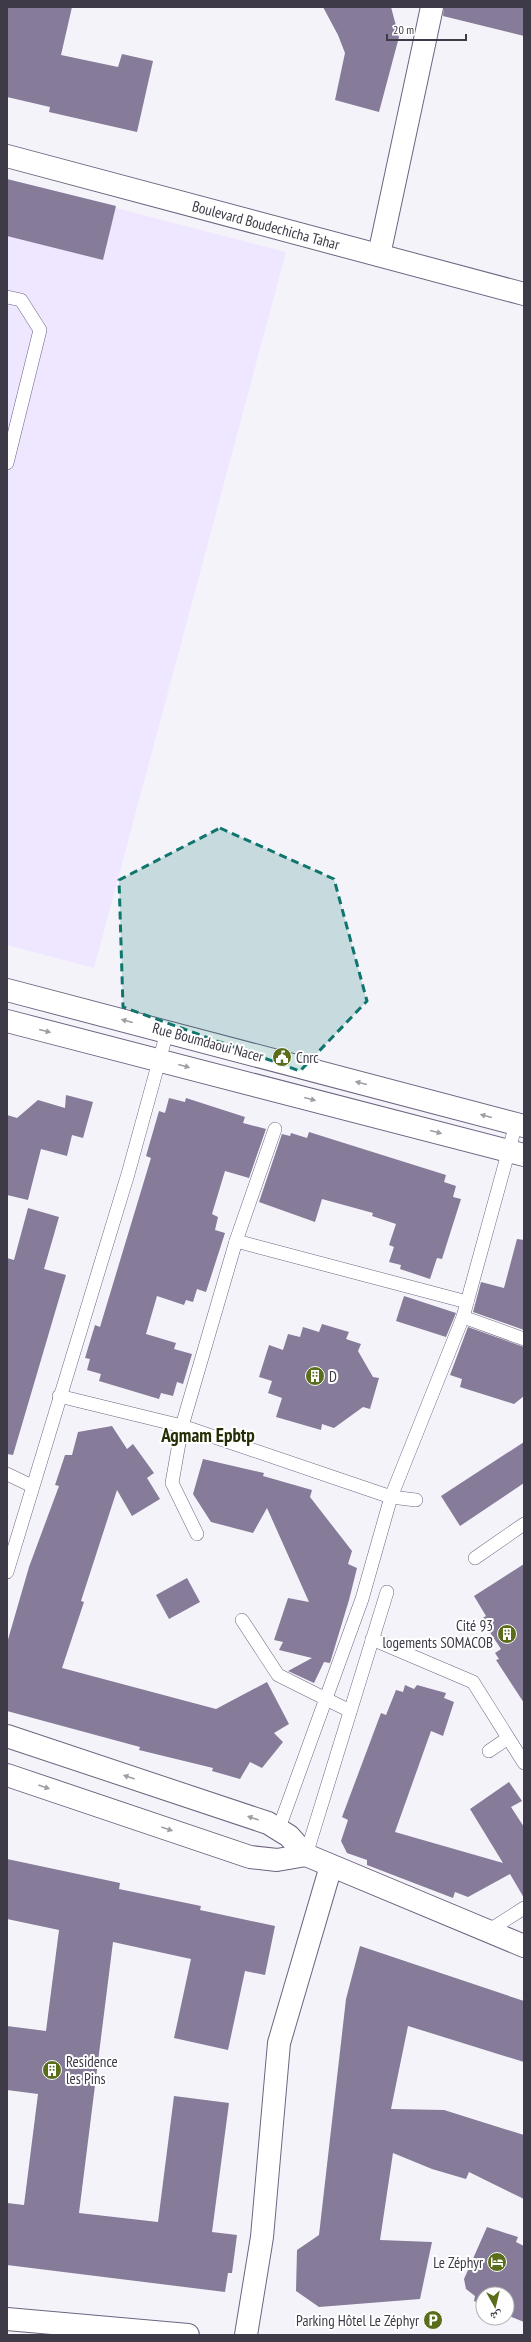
<svg xmlns="http://www.w3.org/2000/svg" width="531" height="2342" viewBox="0 0 531 2342" font-family="'PT Sans Narrow','Noto Naskh Arabic',sans-serif">
<style>
.built{fill:#efe6ff}
.building{fill:#867b99}
.lines{fill:none;stroke-linecap:round;stroke-linejoin:round}
.lane-casing{stroke:#6f6481;stroke-width:14}
.street-casing{stroke:#6f6481;stroke-width:24}
.secondary-casing{stroke:#6f6481;stroke-width:24}
.lane{stroke:#fff;stroke-width:13}
.street{stroke:#fff;stroke-width:22}
.secondary{stroke:#fff;stroke-width:22}
.oneway{fill:#9f9ca3}
.marked{fill:#0f766e;fill-opacity:0.2;stroke:#0f766e;stroke-width:3;stroke-dasharray:8 5;stroke-linejoin:round}
.labels{text-anchor:middle;dominant-baseline:central;stroke-width:4;stroke-linejoin:round;paint-order:stroke}
.street-label{font-size:15px;fill:#3f3a47;stroke:#fff}
.poi-label{font-size:15px;fill:#3f3a47;stroke:#fff;text-anchor:start}
.district-label{font-size:19px;font-weight:bold;fill:#242e07;stroke:#fff}
</style>
<rect width="100%" height="100%" fill="#f5f3fa"/>
<path class="built" d="M 7,180 L 286,252 L 94,968 L 7,945 Z"/>
<g class="building">
<path d="M 7,7 L 72,7 L 61,55 L 118,67 L 122,54 L 153,61 L 137,132 L 49,112 L 50,107 L 7,97 Z"/>
<path d="M 323,7 L 391,7 L 399,37 L 379,112 L 335,100 L 345,53 L 338,35 Z"/>
<path d="M 444,7 L 524,7 L 524,36 L 443,16 Z"/>
<path d="M 7,179 L 116,206 L 103,260 L 7,236 Z"/>
<path d="M 66,1095 L 93,1102 L 83,1138 L 72,1135 L 67,1156 L 41,1149 L 28,1200 L 7,1195 L 7,1115 L 17,1118 L 38,1100 L 65,1108 Z"/>
<path d="M 169,1098 L 185,1102 L 186,1098 L 245,1117 L 243,1123 L 266,1129 L 249,1178 L 225,1171 L 212,1214 L 218,1217 L 215,1230 L 225,1233 L 206,1292 L 197,1289 L 193,1302 L 186,1300 L 184,1305 L 157,1296 L 146,1334 L 176,1343 L 174,1349 L 192,1354 L 183,1384 L 177,1382 L 173,1396 L 161,1393 L 159,1399 L 99,1381 L 101,1374 L 87,1370 L 90,1359 L 85,1358 L 95,1325 L 100,1327 L 151,1158 L 146,1156 L 159,1111 L 165,1113 Z"/>
<path d="M 309,1132 L 446,1175 L 444,1182 L 456,1186 L 453,1197 L 461,1199 L 442,1259 L 437,1258 L 430,1279 L 400,1269 L 401,1265 L 389,1262 L 394,1247 L 389,1245 L 396,1224 L 372,1216 L 373,1213 L 322,1199 L 315,1222 L 259,1202 L 282,1134 L 290,1136 L 291,1133 L 307,1138 Z"/>
<path d="M 28,1208 L 59,1217 L 44,1269 L 66,1275 L 13,1455 L 7,1454 L 7,1258 L 14,1260 Z"/>
<path d="M 517,1239 L 524,1240 L 524,1330 L 473,1312 L 481,1282 L 504,1288 Z"/>
<path d="M 404,1296 L 456,1313 L 446,1337 L 396,1321 Z"/>
<path d="M 322,1324 L 349,1332 L 346,1339 L 361,1344 L 358,1351 L 373,1377 L 379,1378 L 370,1409 L 363,1407 L 334,1428 L 322,1424 L 321,1430 L 276,1417 L 282,1398 L 268,1393 L 272,1381 L 259,1377 L 269,1345 L 283,1350 L 288,1334 L 300,1337 L 303,1327 L 319,1332 Z"/>
<path d="M 468,1327 L 524,1347 L 524,1396 L 514,1404 L 460,1387 L 462,1379 L 450,1375 Z"/>
<path d="M 112,1426 L 127,1449 L 133,1444 L 154,1473 L 147,1478 L 160,1499 L 132,1516 L 117,1490 L 81,1601 L 84,1602 L 62,1668 L 216,1709 L 267,1682 L 289,1724 L 274,1733 L 283,1742 L 262,1768 L 250,1762 L 240,1779 L 212,1771 L 213,1768 L 139,1750 L 140,1747 L 7,1711 L 7,1643 L 29,1567 L 59,1486 L 55,1485 L 65,1455 L 72,1455 L 78,1432 Z"/>
<path d="M 524,1442 L 524,1483 L 460,1526 L 441,1496 Z"/>
<path d="M 203,1459 L 264,1473 L 263,1476 L 312,1490 L 310,1497 L 352,1551 L 348,1564 L 357,1568 L 349,1600 L 330,1663 L 324,1662 L 314,1683 L 288,1671 L 312,1658 L 279,1650 L 283,1642 L 274,1640 L 288,1598 L 309,1602 L 267,1508 L 253,1533 L 211,1522 L 193,1494 Z"/>
<path d="M 524,1564 L 524,1703 L 496,1660 L 499,1659 L 495,1653 L 501,1649 L 481,1619 L 486,1616 L 474,1596 Z"/>
<path d="M 187,1578 L 200,1602 L 169,1619 L 156,1595 Z"/>
<path d="M 405,1685 L 414,1689 L 417,1685 L 446,1693 L 444,1698 L 454,1702 L 443,1736 L 431,1731 L 395,1832 L 503,1863 L 470,1809 L 509,1782 L 522,1801 L 511,1807 L 524,1827 L 524,1898 L 510,1874 L 468,1897 L 455,1892 L 453,1898 L 367,1865 L 367,1860 L 347,1853 L 341,1841 L 348,1820 L 342,1817 L 381,1713 L 386,1715 L 396,1690 L 403,1692 Z"/>
<path d="M 7,1859 L 120,1883 L 119,1889 L 201,1906 L 200,1910 L 275,1926 L 265,1975 L 245,1971 L 228,2050 L 174,2038 L 191,1959 L 113,1942 L 79,2213 L 158,2222 L 174,2096 L 229,2103 L 212,2232 L 237,2235 L 232,2273 L 228,2273 L 225,2292 L 7,2265 L 7,2203 L 24,2205 L 38,2094 L 7,2090 L 7,2026 L 46,2031 L 59,1930 L 7,1919 Z"/>
<path d="M 360,1946 L 524,2001 L 524,2062 L 408,2026 L 391,2109 L 444,2110 L 524,2135 L 524,2199 L 469,2172 L 466,2179 L 432,2169 L 393,2153 L 380,2240 L 432,2242 L 420,2299 L 319,2307 L 296,2291 L 297,2250 L 319,2235 L 346,1999 Z"/>
<path d="M 487,2227 L 518,2237 L 516,2242 L 524,2246 L 524,2322 L 507,2315 L 507,2294 L 483,2294 L 483,2305 L 474,2301 L 475,2296 L 466,2289 L 464,2279 Z"/>
</g>
<g class="lines">
<defs>
<g id="lane">
<path d="M 7,297 L 21,300 L 40,330 L 7,463"/>
<path d="M 516,1124 L 463,1317 L 524,1339"/>
<path d="M 236,1241 L 467,1302"/>
<path d="M 59,1396 L 182,1426 L 391,1497 L 416,1500"/>
<path d="M 7,1474 L 32,1486"/>
<path d="M 197,1534 L 172,1483 L 182,1426 L 236,1241 L 275,1129"/>
<path d="M 475,1558 L 524,1524"/>
<path d="M 7,1572 L 128,1174 L 167,1032"/>
<path d="M 242,1620 L 278,1675 L 350,1711"/>
<path d="M 372,1639 L 473,1682 L 524,1763"/>
<path d="M 489,1751 L 508,1738"/>
<path d="M 279,1828 L 362,1599 L 391,1497 L 463,1317"/>
<path d="M 306,1855 L 387,1592"/>
<path d="M 488,1931 L 524,1908"/>
</g>
<g id="street">
<path d="M 7,156 L 524,294"/>
<path d="M 379,255 L 432,7"/>
<path d="M 7,1736 L 268,1823 L 289,1836 L 306,1855 L 524,1946"/>
<path d="M 7,1775 L 250,1857 L 277,1860 L 306,1855"/>
<path d="M 7,2319 L 188,2335"/>
<path d="M 246,2335 L 262,2237 L 279,2043 L 331,1866"/>
</g>
<g id="secondary">
<path d="M 7,990 L 524,1126"/>
<path d="M 7,1021 L 524,1155"/>
</g>
</defs>
<use href="#lane" class="lane-casing"/>
<use href="#street" class="street-casing"/>
<use href="#secondary" class="secondary-casing"/>
<use href="#lane" class="lane"/>
<use href="#street" class="street"/>
<use href="#secondary" class="secondary"/>
</g>
<defs><path id="oneway-solid" d="M-6-.8H1V-3.2L6.5 0L1 3.2V.8H-6Z"/></defs>
<g class="oneway">
<use href="#oneway-solid" transform="translate(127 1021) rotate(-165)"/>
<use href="#oneway-solid" transform="translate(45 1031) rotate(14)"/>
<use href="#oneway-solid" transform="translate(184 1066) rotate(15)"/>
<use href="#oneway-solid" transform="translate(361 1083) rotate(-165)"/>
<use href="#oneway-solid" transform="translate(310 1099) rotate(15)"/>
<use href="#oneway-solid" transform="translate(486 1116) rotate(-165)"/>
<use href="#oneway-solid" transform="translate(436 1132) rotate(15)"/>
<use href="#oneway-solid" transform="translate(129 1777) rotate(-161)"/>
<use href="#oneway-solid" transform="translate(44 1787) rotate(19)"/>
<use href="#oneway-solid" transform="translate(253 1818) rotate(-161)"/>
<use href="#oneway-solid" transform="translate(167 1829) rotate(19)"/>
</g>
<path class="marked" d="M 220,828 L 334,879 L 367,1001 L 300,1071 L 123,1007 L 119,880 Z"/>
<defs>
<symbol id="civic-disc" viewBox="-11 -11 22 22"><circle r="9.5" fill="#596d1b" stroke="#fff"/><path d="M-.6-6.5H3V-4.5H.6V-3L4-1V1h2V6H-6V1h2V-1L-.6-3ZM-1.2 2.5V6h2.4V2.5Z" fill="#fff"/></symbol>
<symbol id="building-disc" viewBox="-11 -11 22 22"><circle r="9.5" fill="#596d1b" stroke="#fff"/><path d="M-4-6H4V6H1V3H-1V6H-4ZM-2.5-4.3h1.7v1.8h-1.7ZM.8-4.3h1.7v1.8H.8ZM-2.5-1h1.7V.8h-1.7ZM.8-1h1.7V.8H.8Z" fill="#fff"/></symbol>
<symbol id="hotel-disc" viewBox="-11 -11 22 22"><circle r="9.5" fill="#596d1b" stroke="#fff"/><path d="M-6-4.5h1.5V1H6V5H4.5V3h-9V5H-6ZM-4 0a1.8 1.8 0 1 1 3.6 0ZM.5 0V-2.5h3Q6-2.5 6 0Z" fill="#fff"/></symbol>
<symbol id="parking-disc" viewBox="-11 -11 22 22"><circle r="9.5" fill="#596d1b" stroke="#fff"/><path d="M-3.5-5.5H1a3.5 3.5 0 0 1 0 7H-1V5.5H-3.5ZM-1-3.4V-.6H.8a1.4 1.4 0 0 0 0-2.8Z" fill="#fff"/></symbol>
</defs>
<g fill-rule="evenodd">
<use href="#civic-disc" x="271" y="1046" width="22" height="22"/>
<use href="#building-disc" x="304" y="1365" width="22" height="22"/>
<use href="#building-disc" x="496" y="1623" width="22" height="22"/>
<use href="#building-disc" x="41" y="2059" width="22" height="22"/>
<use href="#hotel-disc" x="486" y="2251" width="22" height="22"/>
<use href="#parking-disc" x="422" y="2309" width="22" height="22"/>
</g>
<g class="labels">
<g class="street-label">
<text transform="translate(266 225) rotate(15)">Boulevard Boudechicha Tahar</text>
<text transform="translate(208 1042) rotate(15)">Rue Boumdaoui Nacer</text>
</g>
<g class="poi-label">
<text x="296" y="1057">Cnrc</text>
<text x="329" y="1376">D</text>
<text x="493" y="1625" text-anchor="end">Cité 93<tspan x="493" dy="17">logements SOMACOB</tspan></text>
<text x="66" y="2061">Residence<tspan x="66" dy="17">les Pins</tspan></text>
<text x="483" y="2262" text-anchor="end">Le Zéphyr</text>
<text x="419" y="2320" text-anchor="end">Parking Hôtel Le Zéphyr</text>
</g>
<g class="district-label">
<text x="208" y="1435">Agmam Epbtp</text>
</g>
</g>
<rect width="531" height="2342" fill="none" stroke="#3f3a47" stroke-width="16"/>
<g transform="translate(495 2306) rotate(172)"><circle r="19" fill="#ffffff" stroke="#b2b0b5"/>
<path d="M0-3L7 15L0 10L-7 15Z" fill="#596d1b"/>
<text y="-6" font-size="11" font-weight="bold" text-anchor="middle" fill="#3f3a47">ش</text>
</g>
<path d="M387 34v6h79v-6" fill="none" stroke="#3f3a47" stroke-width="2"/>
<text x="393" y="34" font-size="12" fill="#3f3a47" stroke="#ffffff" stroke-width="3" paint-order="stroke">20 m</text>
</svg>
